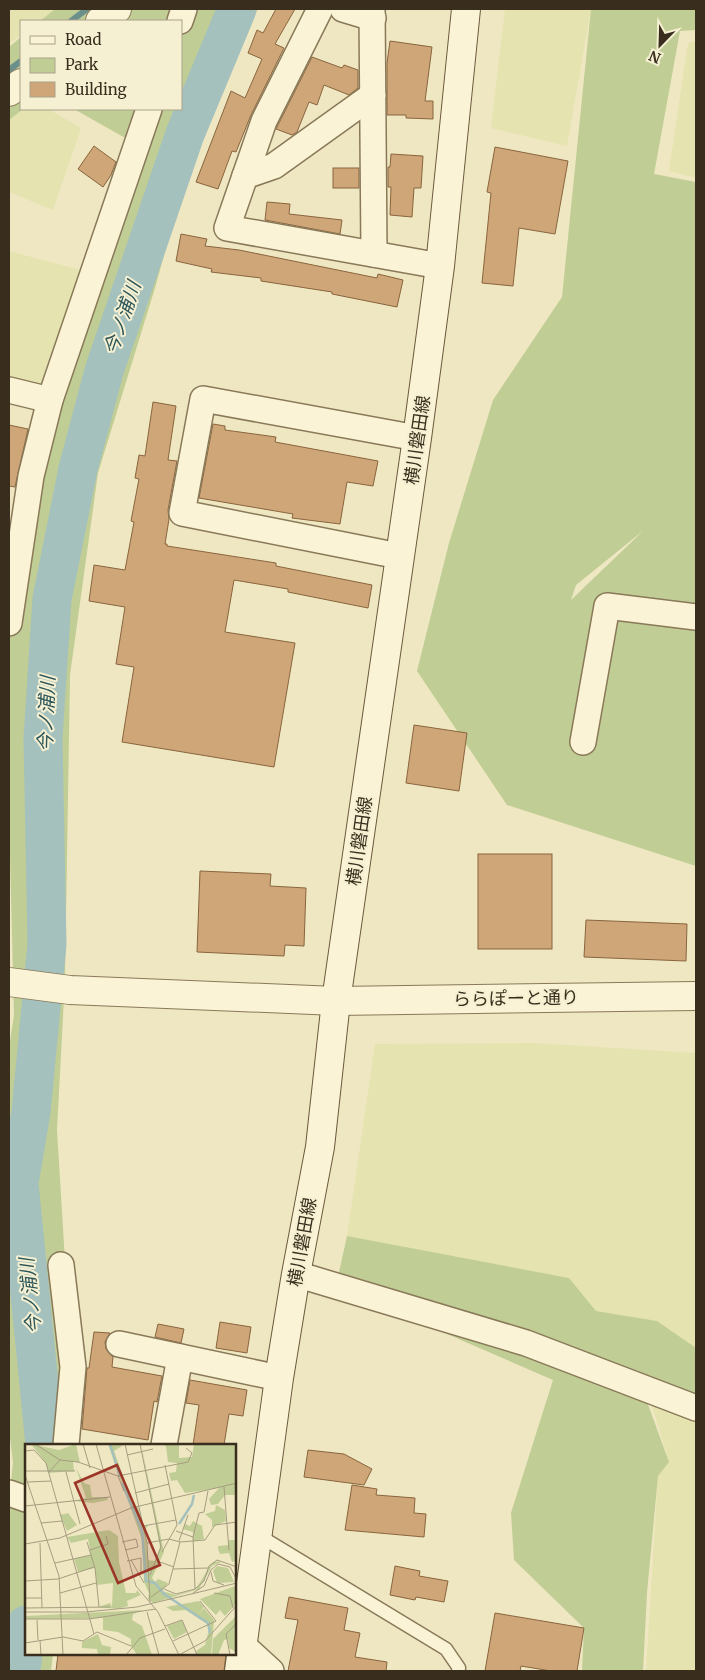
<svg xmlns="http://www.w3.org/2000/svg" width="705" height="1680" viewBox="0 0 705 1680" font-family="Merriweather,'Noto Sans JP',serif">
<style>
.farmland{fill:#e5e3af}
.green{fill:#c0cd95;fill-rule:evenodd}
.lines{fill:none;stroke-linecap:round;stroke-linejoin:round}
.stream{stroke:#6b908b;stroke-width:6}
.river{stroke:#a4c1bd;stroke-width:39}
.building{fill:#cea677;stroke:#89653e}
.service-casing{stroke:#897959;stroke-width:15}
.minor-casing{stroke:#897959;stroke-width:28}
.tertiary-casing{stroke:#897959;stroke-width:30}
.secondary-casing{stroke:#6b5a3c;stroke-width:30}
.service{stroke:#faf3d5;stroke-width:12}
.minor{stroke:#faf3d5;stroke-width:25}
.tertiary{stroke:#faf3d5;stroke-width:28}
.secondary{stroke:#faf3d5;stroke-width:28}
.labels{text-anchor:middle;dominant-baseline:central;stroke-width:4;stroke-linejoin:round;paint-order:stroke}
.street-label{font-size:18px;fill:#392e1d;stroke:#f6f0d2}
.water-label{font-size:19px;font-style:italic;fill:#2c5659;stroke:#f6f0d2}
.inset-river{fill:none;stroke:#a4c1bd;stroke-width:2.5}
.inset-road{fill:none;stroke:#a69d80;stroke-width:1}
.view{fill:#9a3527;fill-opacity:0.15;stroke:#9a3527;stroke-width:2.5}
.inset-edge{fill:none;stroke:#392e1d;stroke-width:2.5}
</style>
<rect width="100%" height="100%" fill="#efe7c2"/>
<g class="farmland">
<path d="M 9,9 L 55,9 L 39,21 L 21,21 L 21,34 L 9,44 Z"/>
<path d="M 505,9 L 591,9 L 567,146 L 491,128 Z"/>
<path d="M 696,41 L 696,178 L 669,171 L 688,43 Z"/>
<path d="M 23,109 L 48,109 L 81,128 L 53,210 L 9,192 L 9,119 Z"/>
<path d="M 9,251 L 80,270 L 41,383 L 9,376 Z"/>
<path d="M 533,1043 L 696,1053 L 696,1352 L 657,1321 L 596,1311 L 569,1278 L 347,1236 L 375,1044 Z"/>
<path d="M 647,1389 L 696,1408 L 696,1671 L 646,1671 L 658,1476 L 669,1462 Z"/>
</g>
<g class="green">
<path d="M 55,9 L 258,9 L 205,107 L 155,288 L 98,473 L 70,675 L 65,979 L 57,1130 L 72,1375 L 69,1445 L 26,1445 L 26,1654 L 53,1654 L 51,1671 L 9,1671 L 9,1503 L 13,1462 L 9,1430 L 9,1047 L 14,1015 L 10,856 L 9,911 L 9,824 L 10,831 L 9,808 L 9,582 L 127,139 L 74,109 L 181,109 L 181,21 L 40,21 Z"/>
<path d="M 591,9 L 696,9 L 696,30 L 680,31 L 654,174 L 696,182 L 696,866 L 507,805 L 417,671 L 449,543 L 493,400 L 562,297 ZM 644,530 L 571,600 L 576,585 Z"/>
<path d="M 21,37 L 21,109 L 23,109 L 9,120 L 9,47 Z"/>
<path d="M 347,1236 L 569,1278 L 596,1311 L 657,1321 L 696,1348 L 696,1408 L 642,1388 L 669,1462 L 658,1476 L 647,1593 L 643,1671 L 582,1671 L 584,1628 L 514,1560 L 511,1513 L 553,1380 L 336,1286 Z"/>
</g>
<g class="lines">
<g class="stream">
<path d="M 71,21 L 87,9"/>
<path d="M 9,70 L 21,61"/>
</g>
<g class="river">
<path d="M 45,1445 L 19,1183 L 31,1112 L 47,944 L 43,738 L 52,599 L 78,469 L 104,371 L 185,134 L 237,9"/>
<path d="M 21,1671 L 26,1625"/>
</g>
</g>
<g class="building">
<path d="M 276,9 L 295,9 L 275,44 L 284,48 L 251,115 L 236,152 L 232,151 L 218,189 L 196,182 L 231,91 L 245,98 L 262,59 L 248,53 L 257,30 L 263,33 Z"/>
<path d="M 390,41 L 432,47 L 425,101 L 433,101 L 433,119 L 406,118 L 406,115 L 387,115 L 387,63 Z"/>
<path d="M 312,57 L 342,68 L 344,65 L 358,70 L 358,88 L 349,95 L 324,85 L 317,105 L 309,102 L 297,132 L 292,135 L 276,129 Z"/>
<path d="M 94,146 L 116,162 L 111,175 L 103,187 L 78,169 Z"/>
<path d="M 495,147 L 568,161 L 555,234 L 519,228 L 513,286 L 482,283 L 491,193 L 487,192 Z"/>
<path d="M 391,154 L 423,156 L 421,188 L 414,188 L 412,217 L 390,215 L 391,187 L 388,187 L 388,167 L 390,167 Z"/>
<rect x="333" y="168" width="26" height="20"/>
<path d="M 267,202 L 290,204 L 289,214 L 342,220 L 340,234 L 265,220 Z"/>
<path d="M 181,234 L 207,239 L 205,246 L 239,250 L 377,278 L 378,274 L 403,280 L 397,307 L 332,294 L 332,292 L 261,281 L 261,278 L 211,272 L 212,269 L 176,261 Z"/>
<path d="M 153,402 L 176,406 L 168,460 L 177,461 L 168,510 L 169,519 L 165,544 L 167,544 L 167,546 L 276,563 L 276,566 L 372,585 L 368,608 L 288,592 L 288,589 L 234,580 L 225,632 L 295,643 L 274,767 L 122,742 L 134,667 L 116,664 L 125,607 L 89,601 L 94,565 L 125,570 L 134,522 L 131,521 L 139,479 L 135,478 L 139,455 L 145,456 Z"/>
<path d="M 213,424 L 225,426 L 225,430 L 276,437 L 275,442 L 378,461 L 373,486 L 347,482 L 340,524 L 292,518 L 293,514 L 199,498 Z"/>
<path d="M 9,425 L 28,429 L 15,487 L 9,486 Z"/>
<path d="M 414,725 L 467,733 L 459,791 L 406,783 Z"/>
<rect x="478" y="854" width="74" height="95"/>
<path d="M 200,871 L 271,874 L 270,886 L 306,888 L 304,946 L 285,945 L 284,956 L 197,952 Z"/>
<path d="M 586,920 L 687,924 L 686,961 L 584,957 Z"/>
<path d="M 220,1322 L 251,1327 L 247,1353 L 216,1348 Z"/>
<path d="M 158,1324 L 184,1329 L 181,1343 L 155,1337 Z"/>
<path d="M 94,1332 L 110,1333 L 105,1342 L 106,1349 L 113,1357 L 112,1367 L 162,1376 L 157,1402 L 154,1401 L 148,1440 L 82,1429 L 87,1368 L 89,1368 Z"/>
<path d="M 190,1380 L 247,1390 L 243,1416 L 229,1414 L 224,1445 L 193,1445 L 199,1405 L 186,1403 Z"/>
<path d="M 308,1450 L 344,1454 L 372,1469 L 364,1485 L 304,1477 Z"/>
<path d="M 352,1485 L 377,1489 L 376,1495 L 415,1498 L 414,1513 L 426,1514 L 424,1537 L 345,1530 Z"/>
<path d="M 395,1566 L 420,1571 L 419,1576 L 448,1581 L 444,1602 L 416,1597 L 415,1600 L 390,1595 Z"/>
<path d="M 289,1597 L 348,1608 L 344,1630 L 360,1633 L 355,1657 L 387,1662 L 386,1671 L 288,1671 L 298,1620 L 285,1618 Z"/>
<path d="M 495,1613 L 584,1628 L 577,1671 L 551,1671 L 521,1666 L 520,1671 L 485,1671 Z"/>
<path d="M 58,1654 L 226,1654 L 224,1671 L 56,1671 Z"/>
</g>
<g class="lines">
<defs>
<path id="service" d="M 258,1535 L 446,1649 L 459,1668 L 458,1671"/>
<g id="minor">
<path d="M 320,9 L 264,121 L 227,228 L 440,266"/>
<path d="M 343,9 L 373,18"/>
<path d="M 372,9 L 374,254"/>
<path d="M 180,21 L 184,9"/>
<path d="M 245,176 L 274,166 L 373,95"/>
<path d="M 9,390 L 50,400"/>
<path d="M 399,556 L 182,513 L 203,399 L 417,438"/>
<path d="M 9,623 L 31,476 L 50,400 L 149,109"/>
<path d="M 583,742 L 607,606 L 696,617"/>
<path d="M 61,1265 L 73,1367 L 66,1445"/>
<path d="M 296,1274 L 526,1343 L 696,1408"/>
<path d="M 119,1344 L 279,1378"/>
<path d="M 164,1445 L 180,1357"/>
<path d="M 9,1493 L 26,1499"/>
<path d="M 235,1638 L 271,1671"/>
</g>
<g id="tertiary">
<path d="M 100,21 L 117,9"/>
<path d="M 9,92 L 21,83"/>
<path d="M 9,982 L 70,990 L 336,1001 L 696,996"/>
</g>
<path id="secondary" d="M 239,1671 L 279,1378 L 296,1274 L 320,1147 L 336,1001 L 417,438 L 440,266 L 466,9"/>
</defs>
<use href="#service" class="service-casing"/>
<use href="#minor" class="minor-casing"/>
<use href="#tertiary" class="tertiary-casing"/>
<use href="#secondary" class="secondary-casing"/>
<use href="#service" class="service"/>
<use href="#minor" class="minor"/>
<use href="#tertiary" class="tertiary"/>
<use href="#secondary" class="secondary"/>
</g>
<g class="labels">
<g class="street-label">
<text transform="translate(417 440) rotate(-82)">横川磐田線</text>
<text transform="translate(359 841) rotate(-82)">横川磐田線</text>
<text transform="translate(516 998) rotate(-1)">ららぽーと通り</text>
<text transform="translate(302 1242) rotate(-80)">横川磐田線</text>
</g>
<g class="water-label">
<text transform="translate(122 318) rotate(-71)">今ノ浦川</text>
<text transform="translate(46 714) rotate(-88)">今ノ浦川</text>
<text transform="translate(30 1296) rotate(-96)">今ノ浦川</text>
</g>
</g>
<g transform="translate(25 1444)">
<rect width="211" height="211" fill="#efe7c2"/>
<path d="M 6,0 L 34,6 L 51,0 L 55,19 L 48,17 L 49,27 L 23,29 L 21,19 ZM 83,0 L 100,0 L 89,7 L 109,62 L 113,62 L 118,82 L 123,81 L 120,87 L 123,116 L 130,117 L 135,103 L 116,0 L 139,108 L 127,134 L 130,138 L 133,135 L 143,139 L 137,147 L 151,151 L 171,145 L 186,120 L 189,118 L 198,117 L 187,122 L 174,145 L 128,159 L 123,155 L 124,149 L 119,138 L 117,96 ZM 136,0 L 154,0 L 154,14 L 167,13 L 169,0 L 211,0 L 211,51 L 200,51 L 193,60 L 186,61 L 184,55 L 194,44 L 160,49 L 152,36 L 146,37 L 144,29 L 151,28 L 152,19 L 143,18 L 141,2 ZM 51,24 L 59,39 L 65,41 L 67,53 L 82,53 L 83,56 L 68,59 L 50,57 L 61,54 ZM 191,61 L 200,66 L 201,77 L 187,83 L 187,76 L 180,70 L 190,67 ZM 43,69 L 52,81 L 42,87 L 35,71 ZM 168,77 L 177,82 L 179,95 L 168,97 L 168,88 L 158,85 L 160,80 L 165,82 ZM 84,86 L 93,92 L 94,118 L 101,149 L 111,149 L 112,146 L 116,151 L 102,157 L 103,162 L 93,165 L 73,163 L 85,159 L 87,163 L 88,139 L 72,141 L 70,124 L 53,128 L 49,115 L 66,111 L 63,95 L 46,99 L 42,93 ZM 204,96 L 211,96 L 211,117 L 207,118 L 204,109 L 195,110 L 193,105 L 193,102 L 204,101 ZM 192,122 L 203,124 L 209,138 L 192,139 L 188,127 ZM 210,142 L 211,160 L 200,172 L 195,166 L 191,171 L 175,155 ZM 174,157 L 179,163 L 174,169 L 179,164 L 189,176 L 186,211 L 172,210 L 171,207 L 180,201 L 185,182 L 161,166 L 148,167 L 141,163 ZM 118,166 L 108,170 L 107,176 L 117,182 L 127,211 L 112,211 L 106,202 L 106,195 L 93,188 L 78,186 L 78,174 L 0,175 L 0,172 ZM 211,172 L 211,208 L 204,204 L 203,195 L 199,196 L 193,211 L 187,211 L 188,195 ZM 157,176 L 162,188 L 149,195 L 142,182 ZM 73,190 L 77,201 L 86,203 L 85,211 L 73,211 L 72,205 L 57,204 L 57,198 Z" fill="#c0cd95"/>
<path class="inset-river" d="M 85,0 L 95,33M 97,39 L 117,87 L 121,137 L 130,139 L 139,150 L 183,179 L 185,189M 154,80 L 167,60 L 169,51"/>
<path class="inset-road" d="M 10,0 L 35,16 L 53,18 L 93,32 L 163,18 L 167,9 L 161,4M 58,0 L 65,24M 71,0 L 111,142 L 133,168 L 154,211M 100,0 L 122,99 L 125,158M 115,0 L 136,103 L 125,131M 0,7 L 9,6 L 21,19 L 69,190M 102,11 L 128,5M 0,27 L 50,27M 24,28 L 35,16M 41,28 L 55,80M 0,31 L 34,132 L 38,211M 93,32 L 99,47M 3,38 L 26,37M 199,43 L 204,106M 110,49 L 144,40M 0,62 L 85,53M 16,79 L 37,77M 118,82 L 151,76M 151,87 L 168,93 L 170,145M 168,93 L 174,69 L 179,68 L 183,47M 154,97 L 163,71M 62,98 L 70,124 L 74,163M 97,98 L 111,95 L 113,103 L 100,106M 15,99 L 17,164M 122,99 L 144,95 L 155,98 L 180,96 L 190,81 L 212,78M 0,100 L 35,94 L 106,64 L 212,39M 65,106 L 83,100 L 81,92M 137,108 L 152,81 L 140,21M 106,116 L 119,139M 102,117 L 116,114 L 116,129 L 112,130M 132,117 L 149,123M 30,119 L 66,111M 148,125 L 183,124M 186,128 L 188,137 L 199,141M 0,137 L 33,135 L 69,123M 139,145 L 151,150 L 170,145 L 179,137 L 184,122 L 192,116 L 212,123M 35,149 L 71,139M 168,149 L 179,142 L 186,126 L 193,120 L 205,123 L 212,136M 189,149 L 205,152 L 208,164M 126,153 L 144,140 L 155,98M 0,154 L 17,154M 0,164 L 85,163M 0,168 L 61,168 L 112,163 L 212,139M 122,168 L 134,211M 0,175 L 64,175 L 131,165M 12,176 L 13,196M 140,182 L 157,176 L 172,211M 15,196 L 16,211M 148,197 L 191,177 L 175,157M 0,199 L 38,193 L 58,197 L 72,188 L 106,202M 101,211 L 115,194 L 140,185M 154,211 L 180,197 L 212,161M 205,211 L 201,190 L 212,179"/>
<path class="view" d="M 92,21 L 135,121 L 93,139 L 50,39 Z"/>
<rect width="211" height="211" class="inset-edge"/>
</g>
<rect width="705" height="1680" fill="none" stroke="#392e1d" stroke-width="20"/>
<rect x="20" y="20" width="162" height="90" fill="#f6f0d2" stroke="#aaa28a"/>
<rect x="30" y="36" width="25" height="8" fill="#faf3d5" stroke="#aaa28a"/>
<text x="65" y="45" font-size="15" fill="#392e1d">Road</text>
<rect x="30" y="58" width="25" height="15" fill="#c0cd95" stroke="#aaa28a"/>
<text x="65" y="70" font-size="15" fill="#392e1d">Park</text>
<rect x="30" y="82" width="25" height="15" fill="#cea677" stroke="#aaa28a"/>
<text x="65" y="95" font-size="15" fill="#392e1d">Building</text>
<g transform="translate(660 45) rotate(203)" stroke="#f6f0d2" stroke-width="4" paint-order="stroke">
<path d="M0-4L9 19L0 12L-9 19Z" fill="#392e1d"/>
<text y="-8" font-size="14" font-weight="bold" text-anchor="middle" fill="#392e1d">N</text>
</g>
</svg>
